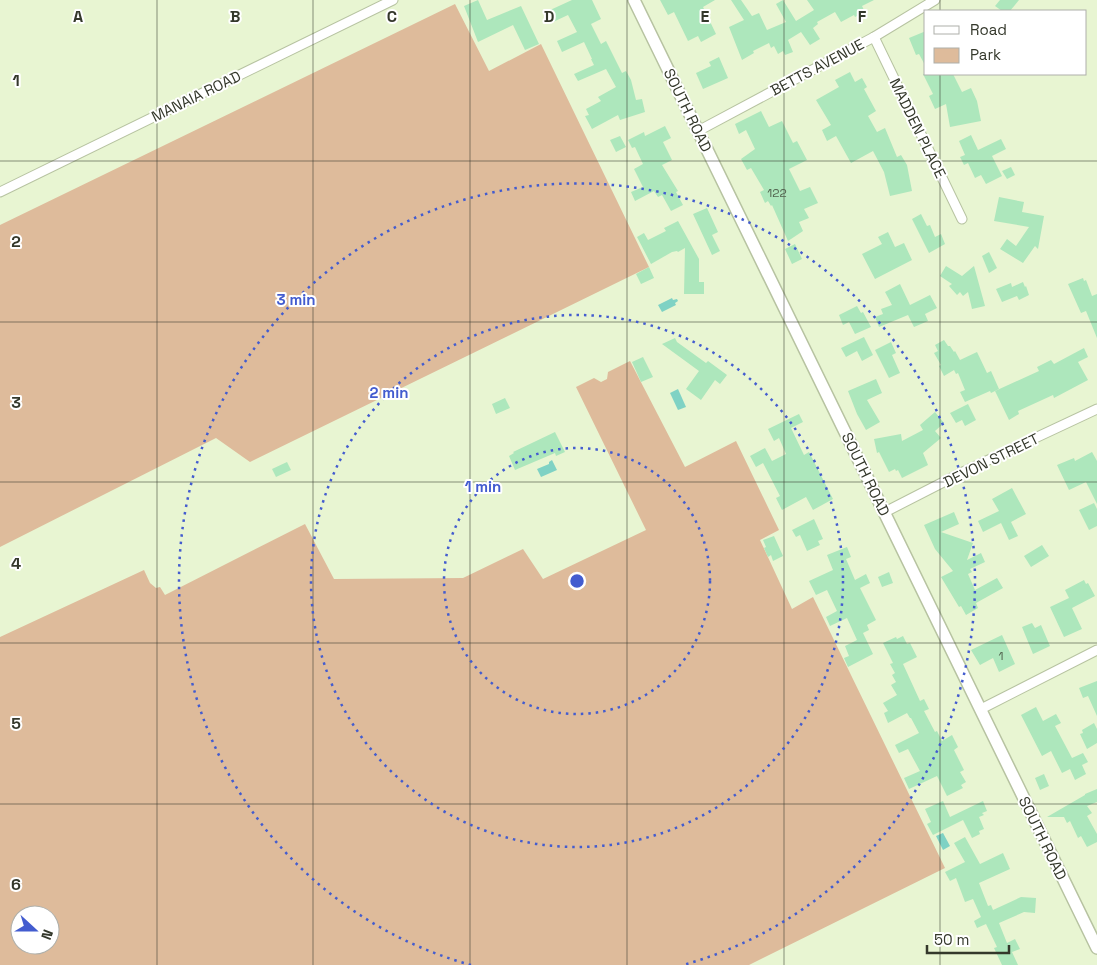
<svg xmlns="http://www.w3.org/2000/svg" width="1097" height="965" viewBox="0 0 1097 965" font-family="'Space Grotesk',sans-serif">
<style>
.green{fill:#debb9b;fill-rule:evenodd}
.water{fill:#7fd2c4}
.building{fill:#ade7bc}
.lines{fill:none;stroke-linecap:round;stroke-linejoin:round}
.minor-casing{stroke:#b7c3a1;stroke-width:11}
.tertiary-casing{stroke:#b7c3a1;stroke-width:14}
.minor{stroke:#fff;stroke-width:9}
.tertiary{stroke:#fff;stroke-width:11}
.grid{fill:none;stroke:#34382b;stroke-width:1;stroke-opacity:0.55}
.ring{fill:none;stroke:#435ccf;stroke-width:2.5;stroke-dasharray:2.5 5}
.labels{text-anchor:middle;dominant-baseline:central;stroke-width:4;stroke-linejoin:round;paint-order:stroke}
.number-label{font-size:12px;fill:#52644f}
.street-label{font-size:15px;fill:#34382b;stroke:#fff}
.grid-label{font-size:16px;text-anchor:middle;font-weight:bold;fill:#34382b;stroke:#fff;stroke-width:4;stroke-linejoin:round;paint-order:stroke}
.centre{fill:#435ccf;stroke:#fff;stroke-width:2.5}
.ring-label{font-size:15px;text-anchor:middle;font-weight:bold;fill:#435ccf;stroke:#fff;stroke-width:4;stroke-linejoin:round;paint-order:stroke}
</style>
<rect width="100%" height="100%" fill="#e8f5d2"/>
<g class="green">
<path d="M 455,4 L 489,71 L 541,44 L 649,267 L 250,462 L 216,438 L 0,547 L 0,225 Z"/>
<path d="M 630,361 L 685,467 L 736,441 L 779,530 L 760,540 L 792,609 L 813,597 L 945,868 L 749,965 L 0,965 L 0,637 L 144,570 L 150,583 L 156,588 L 160,587 L 165,595 L 305,524 L 334,579 L 463,578 L 523,549 L 543,579 L 646,530 L 576,387 L 594,378 L 601,382 L 607,379 L 608,372 ZM 20,915 L 50,915 L 50,945 L 20,945 Z"/>
</g>
<g class="water">
<path d="M 672,298 L 673,300 L 677,299 L 678,301 L 675,303 L 676,305 L 662,312 L 658,305 Z"/>
<path d="M 678,389 L 686,407 L 678,410 L 670,393 Z"/>
<path d="M 552,460 L 557,470 L 541,477 L 537,469 L 549,464 L 549,462 Z"/>
<path d="M 943,833 L 950,846 L 943,850 L 936,836 Z"/>
</g>
<g class="building">
<path d="M 478,0 L 487,20 L 521,6 L 539,44 L 525,50 L 513,25 L 478,42 L 464,6 Z"/>
<path d="M 572,0 L 592,0 L 601,19 L 591,24 L 601,44 L 606,41 L 622,73 L 626,71 L 631,80 L 636,100 L 642,99 L 645,112 L 620,120 L 618,115 L 592,129 L 585,116 L 589,115 L 586,109 L 601,101 L 598,97 L 616,87 L 606,69 L 578,81 L 574,74 L 594,65 L 591,59 L 592,59 L 584,42 L 562,52 L 557,41 L 577,32 L 568,15 L 553,22 L 548,11 Z"/>
<path d="M 660,0 L 715,0 L 703,7 L 716,34 L 701,42 L 698,36 L 688,41 L 674,12 L 668,15 Z"/>
<path d="M 731,0 L 741,0 L 752,16 L 759,13 L 767,30 L 786,22 L 776,4 L 783,0 L 796,21 L 814,10 L 807,0 L 874,0 L 862,6 L 865,12 L 855,17 L 854,15 L 841,22 L 835,12 L 817,22 L 818,24 L 813,28 L 820,39 L 810,45 L 801,32 L 788,40 L 793,52 L 785,55 L 783,51 L 778,54 L 774,46 L 771,48 L 769,43 L 753,51 L 754,53 L 742,60 L 729,27 L 744,20 Z"/>
<path d="M 1000,0 L 1019,0 L 1010,11 L 1002,11 L 995,6 Z"/>
<path d="M 926,31 L 926,67 L 919,54 L 916,55 L 909,38 Z"/>
<path d="M 719,57 L 728,78 L 703,89 L 696,73 L 711,66 L 709,62 Z"/>
<path d="M 850,72 L 855,82 L 862,78 L 867,87 L 864,89 L 876,111 L 868,116 L 877,132 L 885,128 L 897,157 L 901,155 L 907,165 L 912,191 L 890,196 L 884,172 L 873,151 L 851,163 L 836,136 L 827,141 L 822,130 L 831,125 L 816,100 L 839,87 L 835,80 Z"/>
<path d="M 923,74 L 953,74 L 962,92 L 971,88 L 977,101 L 981,121 L 950,127 L 946,104 L 935,109 L 929,96 L 933,94 Z"/>
<path d="M 761,111 L 769,127 L 782,121 L 793,143 L 797,141 L 807,160 L 789,169 L 800,191 L 810,187 L 818,203 L 804,209 L 809,218 L 799,222 L 803,231 L 788,241 L 772,205 L 771,206 L 768,201 L 765,203 L 760,192 L 764,190 L 751,168 L 747,170 L 741,159 L 755,149 L 746,130 L 739,134 L 735,124 Z"/>
<path d="M 665,126 L 671,138 L 663,142 L 672,160 L 662,165 L 678,191 L 676,192 L 683,205 L 671,211 L 662,195 L 658,197 L 654,191 L 635,201 L 631,192 L 643,187 L 634,169 L 643,164 L 635,147 L 632,148 L 628,140 L 644,132 L 645,136 Z"/>
<path d="M 971,135 L 978,150 L 1001,139 L 1006,149 L 992,156 L 1002,176 L 986,184 L 981,175 L 975,178 L 968,163 L 964,165 L 960,157 L 965,155 L 959,141 Z"/>
<path d="M 620,136 L 626,147 L 616,152 L 610,140 Z"/>
<path d="M 1011,167 L 1015,175 L 1007,179 L 1002,171 Z"/>
<path d="M 999,197 L 1024,202 L 1022,212 L 1044,216 L 1038,249 L 1035,246 L 1023,263 L 1000,249 L 1007,239 L 1016,246 L 1029,227 L 994,221 Z"/>
<path d="M 707,208 L 718,232 L 712,235 L 720,251 L 712,255 L 693,214 Z"/>
<path d="M 921,214 L 927,226 L 930,225 L 935,237 L 941,234 L 945,244 L 929,253 L 912,219 Z"/>
<path d="M 678,221 L 699,259 L 699,282 L 704,282 L 704,294 L 684,294 L 685,248 L 678,252 L 677,251 L 672,252 L 651,264 L 637,237 L 644,233 L 648,240 L 666,231 L 664,228 Z"/>
<path d="M 888,232 L 895,247 L 904,243 L 912,260 L 875,279 L 862,254 L 882,244 L 878,237 Z"/>
<path d="M 795,244 L 802,259 L 792,264 L 785,249 Z"/>
<path d="M 989,252 L 997,268 L 989,273 L 982,256 Z"/>
<path d="M 946,266 L 962,276 L 974,266 L 985,306 L 972,309 L 968,292 L 963,296 L 960,292 L 957,295 L 949,286 L 952,284 L 940,276 Z"/>
<path d="M 649,267 L 654,278 L 641,284 L 636,274 Z"/>
<path d="M 1083,278 L 1084,281 L 1086,280 L 1092,296 L 1097,294 L 1097,338 L 1086,311 L 1081,313 L 1068,284 Z"/>
<path d="M 1023,282 L 1025,287 L 1026,286 L 1029,295 L 1019,300 L 1017,296 L 1002,302 L 996,289 L 1011,283 L 1012,287 Z"/>
<path d="M 900,284 L 910,305 L 930,295 L 937,308 L 925,314 L 928,321 L 914,327 L 908,315 L 879,327 L 875,317 L 883,314 L 881,309 L 892,305 L 885,292 Z"/>
<path d="M 857,306 L 861,313 L 863,312 L 871,327 L 855,334 L 849,322 L 843,325 L 839,315 Z"/>
<path d="M 864,337 L 873,355 L 862,361 L 857,351 L 846,357 L 841,348 Z"/>
<path d="M 675,338 L 677,342 L 706,363 L 708,361 L 727,375 L 720,384 L 715,380 L 701,400 L 686,389 L 699,371 L 662,344 Z"/>
<path d="M 944,340 L 948,346 L 950,346 L 954,352 L 955,351 L 960,360 L 977,352 L 987,373 L 991,371 L 999,389 L 991,393 L 990,391 L 965,402 L 960,392 L 965,390 L 958,373 L 956,374 L 954,370 L 944,376 L 939,366 L 941,365 L 934,353 L 938,351 L 935,345 Z"/>
<path d="M 891,342 L 896,353 L 892,355 L 900,373 L 889,378 L 875,350 Z"/>
<path d="M 1084,348 L 1088,357 L 1078,362 L 1088,380 L 1054,398 L 1053,395 L 1018,411 L 1019,414 L 1009,420 L 995,391 L 1039,371 L 1037,367 L 1051,360 L 1054,364 Z"/>
<path d="M 643,357 L 653,377 L 641,382 L 632,362 Z"/>
<path d="M 876,379 L 882,393 L 867,400 L 880,422 L 866,430 L 857,414 L 848,391 Z"/>
<path d="M 505,398 L 510,408 L 496,414 L 492,404 Z"/>
<path d="M 968,404 L 976,420 L 965,426 L 962,420 L 956,423 L 950,413 Z"/>
<path d="M 935,412 L 944,423 L 935,431 L 941,438 L 923,453 L 928,465 L 902,478 L 898,470 L 896,471 L 895,469 L 889,472 L 879,452 L 877,453 L 874,439 L 901,434 L 902,441 L 923,430 L 920,425 Z"/>
<path d="M 799,414 L 803,422 L 791,428 L 804,455 L 809,452 L 833,499 L 813,510 L 806,497 L 782,510 L 776,498 L 780,496 L 763,463 L 756,467 L 750,456 L 765,448 L 772,461 L 786,454 L 779,438 L 774,441 L 768,429 Z"/>
<path d="M 555,432 L 565,452 L 556,456 L 555,453 L 515,470 L 509,456 L 514,453 L 513,452 Z"/>
<path d="M 1092,452 L 1097,461 L 1097,504 L 1086,482 L 1069,490 L 1057,465 L 1074,458 L 1075,461 Z"/>
<path d="M 287,462 L 291,470 L 276,477 L 272,469 Z"/>
<path d="M 1012,488 L 1026,514 L 1011,522 L 1018,536 L 1009,540 L 1001,523 L 983,532 L 978,521 L 999,511 L 992,499 Z"/>
<path d="M 1094,503 L 1097,509 L 1097,526 L 1089,530 L 1079,510 Z"/>
<path d="M 954,512 L 959,524 L 941,532 L 973,543 L 967,560 L 981,553 L 985,562 L 970,569 L 972,572 L 968,574 L 975,590 L 997,578 L 1003,588 L 976,603 L 978,608 L 966,615 L 961,606 L 959,607 L 941,577 L 953,571 L 935,549 L 924,525 Z"/>
<path d="M 814,519 L 823,539 L 818,541 L 820,545 L 807,551 L 800,535 L 796,537 L 792,530 Z"/>
<path d="M 774,536 L 783,556 L 773,561 L 771,555 L 768,557 L 764,548 L 766,547 L 763,540 Z"/>
<path d="M 1042,545 L 1049,556 L 1031,567 L 1024,556 Z"/>
<path d="M 847,547 L 851,557 L 846,559 L 855,580 L 866,574 L 870,583 L 860,588 L 876,620 L 867,625 L 869,630 L 863,633 L 873,654 L 848,667 L 844,658 L 849,656 L 845,646 L 857,640 L 847,618 L 830,626 L 826,617 L 837,611 L 827,590 L 816,595 L 809,581 L 833,570 L 827,555 Z"/>
<path d="M 889,572 L 893,583 L 882,587 L 878,577 Z"/>
<path d="M 1084,580 L 1086,584 L 1088,583 L 1095,596 L 1072,608 L 1082,629 L 1064,637 L 1050,607 L 1069,598 L 1065,590 Z"/>
<path d="M 1032,623 L 1035,628 L 1041,625 L 1050,646 L 1033,654 L 1022,627 Z"/>
<path d="M 1002,635 L 1015,664 L 999,672 L 993,658 L 980,665 L 971,650 Z"/>
<path d="M 903,636 L 907,644 L 910,643 L 917,657 L 903,664 L 920,701 L 924,699 L 929,709 L 924,711 L 935,732 L 937,731 L 942,741 L 952,735 L 958,747 L 954,750 L 964,770 L 960,772 L 966,782 L 961,785 L 963,788 L 947,796 L 937,776 L 909,789 L 904,778 L 920,771 L 908,749 L 899,753 L 895,745 L 919,733 L 911,718 L 910,718 L 907,713 L 888,723 L 884,713 L 888,711 L 883,703 L 897,695 L 891,685 L 896,682 L 892,675 L 895,673 L 890,664 L 893,663 L 883,643 L 896,637 L 897,639 Z"/>
<path d="M 1097,681 L 1097,716 L 1088,696 L 1083,698 L 1079,688 Z"/>
<path d="M 1036,707 L 1043,721 L 1056,714 L 1061,723 L 1055,726 L 1072,758 L 1083,753 L 1088,762 L 1082,765 L 1086,774 L 1075,780 L 1070,769 L 1062,773 L 1051,751 L 1042,756 L 1021,715 Z"/>
<path d="M 1094,723 L 1097,729 L 1097,743 L 1087,749 L 1080,734 L 1083,733 L 1082,730 Z"/>
<path d="M 1044,774 L 1049,786 L 1040,790 L 1035,778 Z"/>
<path d="M 1097,789 L 1097,802 L 1087,806 L 1092,813 L 1087,816 L 1097,834 L 1097,842 L 1087,847 L 1081,836 L 1078,838 L 1070,821 L 1067,823 L 1064,817 L 1047,817 L 1085,795 L 1085,794 Z"/>
<path d="M 943,801 L 950,817 L 983,801 L 987,811 L 982,813 L 984,815 L 979,817 L 984,829 L 979,831 L 980,834 L 972,838 L 963,820 L 933,835 L 927,824 L 931,822 L 925,809 Z"/>
<path d="M 965,837 L 980,864 L 1003,853 L 1010,869 L 979,883 L 988,906 L 991,905 L 993,910 L 1021,897 L 1036,898 L 1035,913 L 1024,912 L 999,923 L 1007,943 L 1015,939 L 1020,949 L 1012,952 L 1018,965 L 1002,965 L 994,948 L 997,947 L 986,924 L 977,928 L 974,921 L 981,917 L 973,899 L 965,902 L 956,878 L 950,881 L 945,872 L 965,862 L 954,843 Z"/>
</g>
<g class="lines">
<defs>
<g id="minor">
<path d="M 874,37 L 962,219"/>
<path d="M 698,131 L 874,37 L 935,0"/>
<path d="M 0,192 L 393,0"/>
<path d="M 885,512 L 965,471 L 1097,409"/>
<path d="M 981,709 L 1097,650"/>
</g>
<path id="tertiary" d="M 634,0 L 1097,948"/>
</defs>
<use href="#minor" class="minor-casing"/>
<use href="#tertiary" class="tertiary-casing"/>
<use href="#minor" class="minor"/>
<use href="#tertiary" class="tertiary"/>
</g>
<path class="grid" d="M 157,0 L 157,965M 313,0 L 313,965M 470,0 L 470,965M 627,0 L 627,965M 784,0 L 784,965M 940,0 L 940,11M 940,74 L 940,965M 0,161 L 1097,161M 0,322 L 1097,322M 0,482 L 1097,482M 0,643 L 1097,643M 0,804 L 1097,804"/>
<g class="ring">
<circle cx="577" cy="581" r="133"/>
<circle cx="577" cy="581" r="266"/>
<path d="M471 965A398 398 0 1 1 683 965"/>
</g>
<g class="labels">
<g class="number-label">
<text x="777" y="193">122</text>
<text x="1001" y="656">1</text>
</g>
<g class="street-label">
<text transform="translate(817 67) rotate(-28)">BETTS AVENUE</text>
<text transform="translate(196 96) rotate(-26)">MANAIA ROAD</text>
<text transform="translate(688 110) rotate(64)">SOUTH ROAD</text>
<text transform="translate(918 128) rotate(64)">MADDEN PLACE</text>
<text transform="translate(991 460) rotate(-26)">DEVON STREET</text>
<text transform="translate(866 474) rotate(64)">SOUTH ROAD</text>
<text transform="translate(1043 838) rotate(64)">SOUTH ROAD</text>
</g>
</g>
<g class="grid-label">
<text x="78" y="22">A</text>
<text x="235" y="22">B</text>
<text x="392" y="22">C</text>
<text x="549" y="22">D</text>
<text x="705" y="22">E</text>
<text x="862" y="22">F</text>
<text x="16" y="86">1</text>
<text x="16" y="247">2</text>
<text x="16" y="408">3</text>
<text x="16" y="569">4</text>
<text x="16" y="729">5</text>
<text x="16" y="890">6</text>
</g>
<circle cx="577" cy="581" r="8" class="centre"/>
<g class="ring-label">
<text x="296" y="305">3 min</text>
<text x="389" y="398">2 min</text>
<text x="483" y="492">1 min</text>
</g>
<rect x="924" y="10" width="162" height="65" fill="#ffffff" stroke="#aeafaa"/>
<rect x="934" y="26" width="25" height="8" fill="#ffffff" stroke="#aeafaa"/>
<text x="970" y="35" font-size="15" fill="#34382b">Road</text>
<rect x="934" y="48" width="25" height="15" fill="#debb9b" stroke="#aeafaa"/>
<text x="970" y="60" font-size="15" fill="#34382b">Park</text>
<g transform="translate(35 930) rotate(111)"><circle r="24" fill="#ffffff" stroke="#aeafaa"/>
<path d="M0-4L9 19L0 12L-9 19Z" fill="#435ccf"/>
<text y="-8" font-size="14" font-weight="bold" text-anchor="middle" fill="#34382b">N</text>
</g>
<path d="M927 945v8h82v-8" fill="none" stroke="#34382b" stroke-width="2.5"/>
<text x="934" y="945" font-size="15" fill="#34382b" stroke="#ffffff" stroke-width="4" paint-order="stroke">50 m</text>
</svg>
